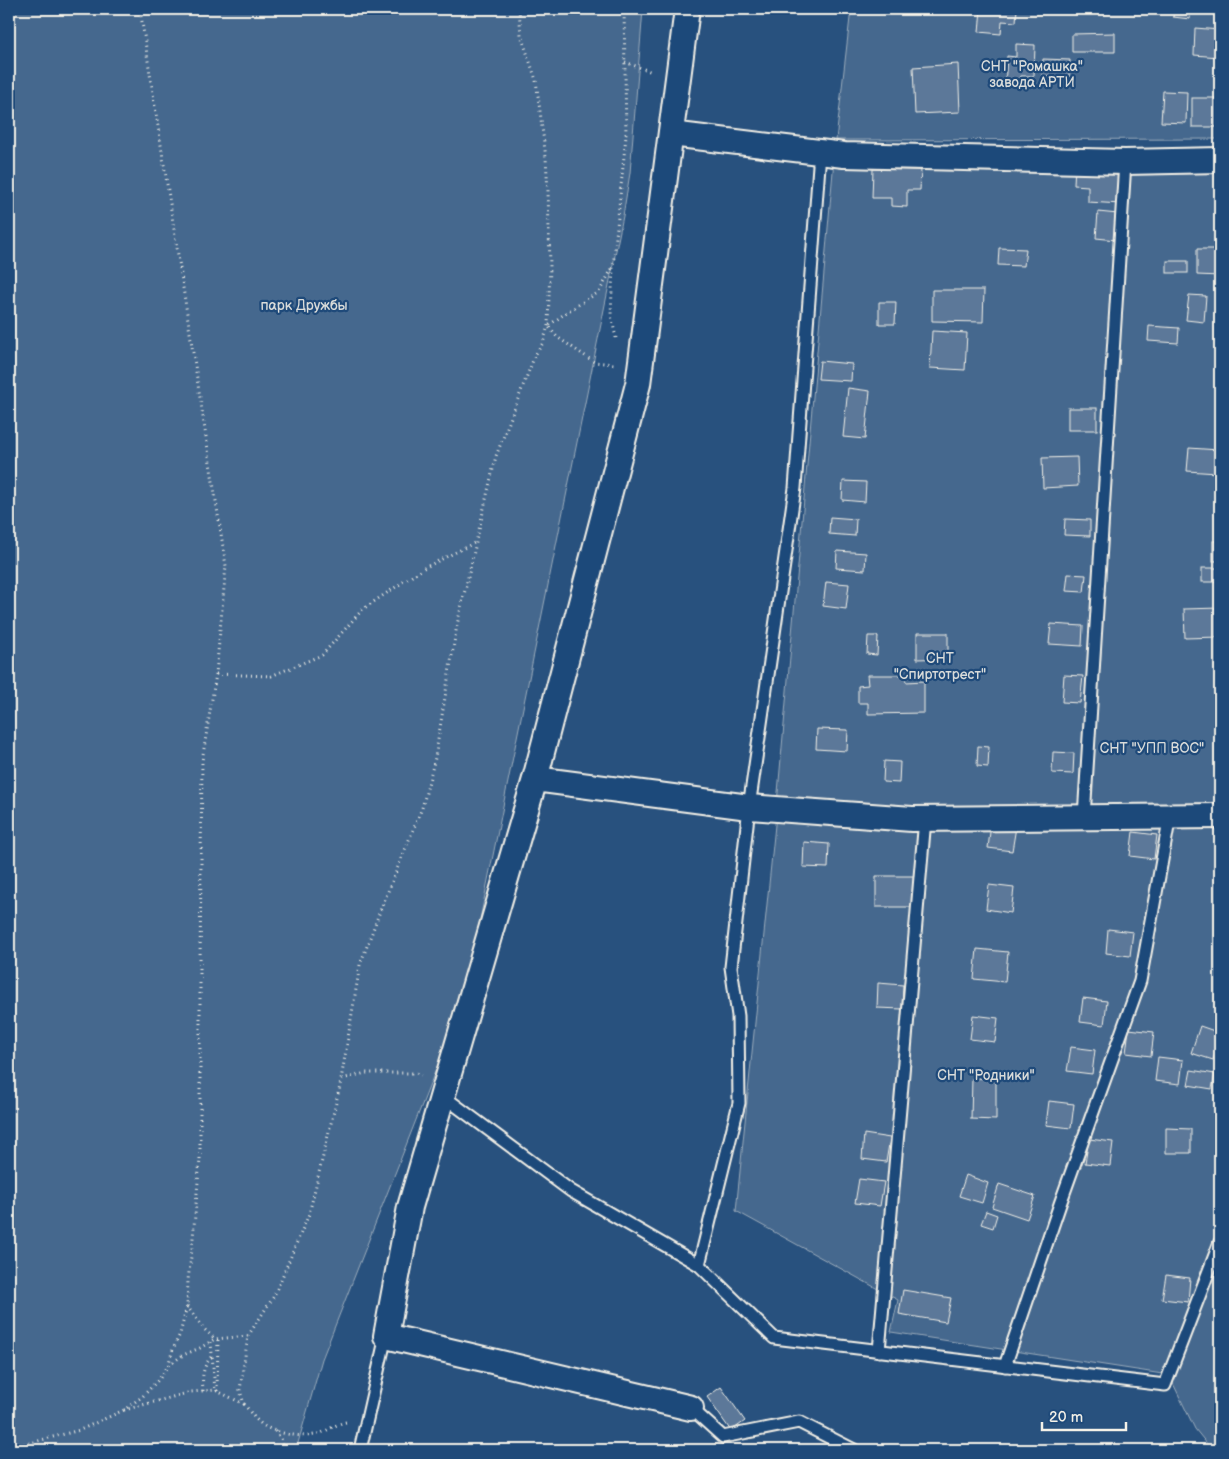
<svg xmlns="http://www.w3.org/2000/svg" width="1229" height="1459" viewBox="0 0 1229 1459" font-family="'Balsamiq Sans',sans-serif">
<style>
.green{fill:#45688e;stroke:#9cacbb}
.building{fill:#5b7899;stroke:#f4f1e8}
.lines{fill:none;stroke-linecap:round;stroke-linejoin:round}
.service-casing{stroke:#f4f1e8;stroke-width:15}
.minor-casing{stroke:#f4f1e8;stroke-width:28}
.path{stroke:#f4f1e8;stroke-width:3;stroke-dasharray:1 4;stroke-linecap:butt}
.service{stroke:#1f4a7a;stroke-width:11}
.minor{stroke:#1f4a7a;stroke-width:24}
.labels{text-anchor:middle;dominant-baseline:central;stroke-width:4.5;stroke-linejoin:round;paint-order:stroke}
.park-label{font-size:14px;fill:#dadcda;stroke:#1f4a7a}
</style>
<rect width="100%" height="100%" fill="#28517e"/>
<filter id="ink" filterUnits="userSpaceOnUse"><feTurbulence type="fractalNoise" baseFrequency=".02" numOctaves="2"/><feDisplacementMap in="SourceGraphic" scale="10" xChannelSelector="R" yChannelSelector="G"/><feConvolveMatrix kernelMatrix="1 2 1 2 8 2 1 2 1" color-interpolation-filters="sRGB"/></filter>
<g filter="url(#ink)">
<g class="green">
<path d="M 9,9 L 643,9 L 630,173 L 623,216 L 464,998 L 322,1359 L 296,1450 L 9,1450 Z"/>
<path d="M 851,9 L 1220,9 L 1220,139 L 836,140 Z"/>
<path d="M 1220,156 L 1220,1450 L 1212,1450 L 1195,1429 L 1169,1375 L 891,1332 L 898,1300 L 736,1211 L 776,815 L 834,160 Z"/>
</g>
<g class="building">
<path d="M 981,9 L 1017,9 L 1016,22 L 1002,21 L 1001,34 L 979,32 Z"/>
<path d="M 1174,9 L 1191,9 L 1190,19 L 1173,17 Z"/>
<path d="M 1195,28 L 1220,30 L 1219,57 L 1194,55 Z"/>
<path d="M 1115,33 L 1115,52 L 1072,52 L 1072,34 Z"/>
<path d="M 1016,44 L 1035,45 L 1034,76 L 1021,76 L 1020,86 L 1005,85 L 1007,56 L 1016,57 Z"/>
<path d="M 1043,59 L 1070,60 L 1069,77 L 1042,76 Z"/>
<path d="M 958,64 L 960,112 L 915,114 L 913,67 Z"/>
<path d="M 1163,91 L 1187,92 L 1186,123 L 1161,122 Z"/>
<rect x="1192" y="98" width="28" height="29"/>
<path d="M 1075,162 L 1124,165 L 1121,204 L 1088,202 L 1088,186 L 1074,185 Z"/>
<path d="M 873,169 L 921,170 L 920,190 L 907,190 L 907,207 L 891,206 L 891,198 L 872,198 Z"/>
<path d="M 1098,212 L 1118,214 L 1116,240 L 1096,238 Z"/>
<path d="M 999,248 L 1026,249 L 1024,266 L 998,265 Z"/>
<path d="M 1197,249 L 1220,249 L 1220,276 L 1197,275 Z"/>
<rect x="1167" y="261" width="21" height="12"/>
<path d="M 932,290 L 984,290 L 983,322 L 932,321 Z"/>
<path d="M 1189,295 L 1206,296 L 1204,322 L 1186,320 Z"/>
<path d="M 879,302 L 896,302 L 895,324 L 879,324 Z"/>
<path d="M 1149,326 L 1179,328 L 1178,343 L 1148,341 Z"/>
<path d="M 932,331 L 967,333 L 965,370 L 930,368 Z"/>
<path d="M 820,361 L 852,364 L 851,381 L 818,379 Z"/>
<path d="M 848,388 L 870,391 L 865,439 L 843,437 Z"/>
<rect x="1068" y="408" width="29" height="22"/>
<path d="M 1189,448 L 1219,450 L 1217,473 L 1187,471 Z"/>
<path d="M 1077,457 L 1078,486 L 1043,488 L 1042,458 Z"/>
<path d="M 843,481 L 866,482 L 865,502 L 842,500 Z"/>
<path d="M 830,517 L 856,519 L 855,536 L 829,534 Z"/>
<path d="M 1065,519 L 1090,520 L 1090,536 L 1064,535 Z"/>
<rect x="1213" y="541" width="7" height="20"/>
<path d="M 837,551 L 866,553 L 865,570 L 836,568 Z"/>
<rect x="1202" y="568" width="16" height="14"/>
<path d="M 1068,574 L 1086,575 L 1084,592 L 1066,591 Z"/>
<path d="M 826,582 L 849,584 L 846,609 L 823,606 Z"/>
<path d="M 1220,608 L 1220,637 L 1185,638 L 1184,609 Z"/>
<path d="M 1051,624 L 1083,626 L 1082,646 L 1049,644 Z"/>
<path d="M 917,633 L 948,633 L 948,658 L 917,659 Z"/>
<path d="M 868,636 L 878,636 L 877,655 L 867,654 Z"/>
<path d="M 867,675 L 905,675 L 906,682 L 924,681 L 924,713 L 868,714 L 868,703 L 858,703 L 858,686 L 868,685 Z"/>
<path d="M 1064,675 L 1083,676 L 1080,703 L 1062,702 Z"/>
<path d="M 817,729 L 848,730 L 847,751 L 816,749 Z"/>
<path d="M 978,746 L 989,747 L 988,767 L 977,766 Z"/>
<path d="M 1053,752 L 1074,753 L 1073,774 L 1052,773 Z"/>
<path d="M 884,761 L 900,762 L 899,783 L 883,782 Z"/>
<path d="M 991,824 L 1016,827 L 1012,851 L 988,848 Z"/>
<path d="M 1133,832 L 1157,835 L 1154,859 L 1130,856 Z"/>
<path d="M 804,842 L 829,844 L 828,868 L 803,867 Z"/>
<path d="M 876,876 L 914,876 L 913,907 L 876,907 Z"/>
<path d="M 989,885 L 1014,888 L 1011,913 L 986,909 Z"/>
<path d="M 1108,929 L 1133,932 L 1130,956 L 1106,953 Z"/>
<path d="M 977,949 L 1008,952 L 1005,982 L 974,979 Z"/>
<path d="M 878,983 L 903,985 L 902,1009 L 877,1008 Z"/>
<path d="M 1083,998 L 1107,1001 L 1104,1025 L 1080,1022 Z"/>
<path d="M 973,1015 L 998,1018 L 995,1042 L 970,1039 Z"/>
<path d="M 1200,1026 L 1220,1033 L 1220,1038 L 1213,1060 L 1191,1053 Z"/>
<path d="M 1129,1029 L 1154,1032 L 1151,1056 L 1126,1053 Z"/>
<path d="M 1071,1047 L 1095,1050 L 1092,1074 L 1067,1071 Z"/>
<path d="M 1158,1057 L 1183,1060 L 1180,1084 L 1155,1081 Z"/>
<path d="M 1191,1070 L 1215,1074 L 1212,1089 L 1188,1085 Z"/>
<path d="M 972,1078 L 996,1079 L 996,1120 L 971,1119 Z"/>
<path d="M 1049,1101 L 1074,1104 L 1071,1128 L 1046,1125 Z"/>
<path d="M 1166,1128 L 1191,1129 L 1191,1153 L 1166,1153 Z"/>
<path d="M 864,1134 L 890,1138 L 886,1162 L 862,1159 Z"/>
<path d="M 1089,1139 L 1113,1142 L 1110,1166 L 1085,1163 Z"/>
<path d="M 966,1175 L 988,1183 L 982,1203 L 959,1196 Z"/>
<path d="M 859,1179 L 884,1182 L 880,1206 L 855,1203 Z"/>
<path d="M 999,1184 L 1035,1196 L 1027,1219 L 992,1207 Z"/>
<path d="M 986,1211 L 997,1215 L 993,1228 L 981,1224 Z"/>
<path d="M 1166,1275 L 1190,1278 L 1188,1302 L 1162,1299 Z"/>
<path d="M 903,1290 L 951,1298 L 946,1322 L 899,1314 Z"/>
<path d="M 721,1387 L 745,1421 L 731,1431 L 707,1397 Z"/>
</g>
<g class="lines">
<defs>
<g id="service">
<path d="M 1084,817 L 1125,162"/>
<path d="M 443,1096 L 571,1191 L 699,1265 L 774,1338 L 1165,1385 L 1220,1242"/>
<path d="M 699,1265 L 739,1103 L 738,1016 L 731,967 L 749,807 L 795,488 L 820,152"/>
<path d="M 879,1351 L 925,819"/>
<path d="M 1005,1366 L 1060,1204 L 1140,981 L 1170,816"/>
<path d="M 691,1408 L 723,1437 L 799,1422 L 854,1450"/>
<path d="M 360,1450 L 386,1336"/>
</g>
<g id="minor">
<path d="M 687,9 L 638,384 L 535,779 L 410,1207 L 386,1336 L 691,1408"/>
<path d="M 671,134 L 844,155 L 1125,162 L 1220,160"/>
<path d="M 535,779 L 749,807 L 912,819 L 1220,816"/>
</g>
</defs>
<use href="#service" class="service-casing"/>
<use href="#minor" class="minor-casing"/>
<g class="path">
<path d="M 625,62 L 652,72"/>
<path d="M 612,269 L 599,292 L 567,312 L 548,326 L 557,337 L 594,362 L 614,364"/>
<path d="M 616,338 L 611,315 L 613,267 L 626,136 L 624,9"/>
<path d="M 216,674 L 271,676 L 322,655 L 363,609 L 424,568 L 476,542"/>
<path d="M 342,1079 L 366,1073 L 416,1073 L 421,1075"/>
<path d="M 187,1306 L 204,1329 L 215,1339"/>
<path d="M 211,1342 L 215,1390"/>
<path d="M 169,1365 L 183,1355 L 200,1348 L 215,1339 L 248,1336"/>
<path d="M 203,1391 C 202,1377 202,1367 212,1356"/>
<path d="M 217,1391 L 218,1339"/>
<path d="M 244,1404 C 249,1410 253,1417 259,1422 C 270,1433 304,1439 318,1434 C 328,1431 335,1424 346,1422"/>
<path d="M 124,1410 L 191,1392 L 215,1390 L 244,1404 L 240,1390 L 248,1336 L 274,1296 L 309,1214 L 340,1086 L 360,965 L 380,911 L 422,808 L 435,758 L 457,625 L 496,456 L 535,355 L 543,343 L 548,326 L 550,266 L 548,191 L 546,158 L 536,80 L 521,35 L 519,9"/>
<path d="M 275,1431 L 281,1438 L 284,1450"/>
<path d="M 414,1446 L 425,1450"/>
<path d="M 9,1447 L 30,1443 L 80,1430 L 124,1410 L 143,1396 L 160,1378 L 168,1366 L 173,1349 L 180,1334 L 187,1306 L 188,1280 L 192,1249 L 200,1159 L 200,965 L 202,761 L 216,674 L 226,566 L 140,9"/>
</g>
<use href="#service" class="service"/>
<use href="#minor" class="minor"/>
</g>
</g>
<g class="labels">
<g class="park-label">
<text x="1032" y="66">СНТ "Ромашка"<tspan x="1032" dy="16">завода АРТИ</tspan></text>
<text x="304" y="305">парк Дружбы</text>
<text x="940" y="658">СНТ<tspan x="940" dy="16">"Спиртотрест"</tspan></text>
<text x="1152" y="748">СНТ "УПП ВОС"</text>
<text x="986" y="1075">СНТ "Родники"</text>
</g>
</g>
<rect width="1229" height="1459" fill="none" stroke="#1f4a7a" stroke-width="30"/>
<rect x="15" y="15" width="1199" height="1429" fill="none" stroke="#f4f1e8" stroke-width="2" filter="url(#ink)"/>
<path d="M1042 1422v8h84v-8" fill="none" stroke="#f4f1e8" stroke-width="2.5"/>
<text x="1049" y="1422" font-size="15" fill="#f4f1e8" stroke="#1f4a7a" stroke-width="4" paint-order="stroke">20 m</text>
</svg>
